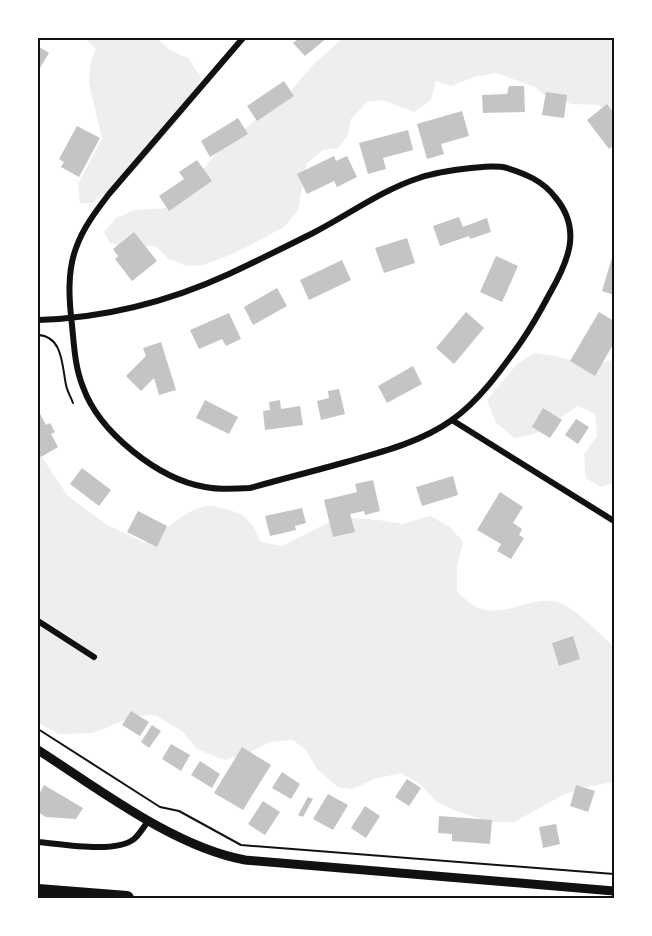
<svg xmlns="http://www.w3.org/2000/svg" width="652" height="936" viewBox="0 0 652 936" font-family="Figtree,sans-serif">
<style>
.green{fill:#eee}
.building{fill:#c4c4c4}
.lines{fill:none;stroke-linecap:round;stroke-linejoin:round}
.path{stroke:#111;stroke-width:2}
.minor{stroke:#111;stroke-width:6}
.tertiary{stroke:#111;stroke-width:9}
.motorway{stroke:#111;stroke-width:14}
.neatline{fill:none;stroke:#111;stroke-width:2}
</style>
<rect width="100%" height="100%" fill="#fff"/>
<g class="green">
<path d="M 85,38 L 156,38 L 170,50 L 189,59 L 201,78 L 186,111 L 134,171 L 92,203 L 80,203 L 78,184 L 102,139 L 89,83 L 90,64 L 96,49 Z"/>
<path d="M 343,38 L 614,38 L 614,116 L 599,105 L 572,104 L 547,97 L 535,87 L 496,73 L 474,77 L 451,86 L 436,81 L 431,100 L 414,112 L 383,100 L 367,102 L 351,119 L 348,135 L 338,148 L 323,150 L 307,163 L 298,210 L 284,227 L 235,253 L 204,265 L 187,266 L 169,259 L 155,246 L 131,248 L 110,243 L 104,232 L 116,218 L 135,210 L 167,208 L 188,193 L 192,178 L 206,166 L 220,149 L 291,91 L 313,65 Z"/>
<path d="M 534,353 L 555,356 L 593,365 L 612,360 L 614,356 L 614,483 L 600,487 L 586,478 L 584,454 L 597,436 L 595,414 L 578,406 L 535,434 L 515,438 L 496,423 L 487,400 L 517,364 Z"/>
<path d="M 38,451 L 67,495 L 107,525 L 145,543 C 161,533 193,504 211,506 C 215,506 220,508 225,509 C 246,514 252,522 261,542 L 282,546 L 339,517 L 379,520 L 403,524 L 430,516 L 450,527 L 463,542 L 457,567 L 457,592 C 463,597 471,605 479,608 C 506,617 526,599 552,601 C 572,603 599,634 614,647 L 614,783 L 612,782 L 583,788 L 563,795 L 514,822 L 490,822 L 454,810 L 436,801 L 420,784 L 401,773 L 374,779 L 353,789 L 338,787 L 317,769 L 306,750 L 293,740 L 270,742 L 248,753 L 224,760 L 197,749 L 183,732 L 155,715 L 134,716 L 93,733 L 59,734 L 38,723 Z"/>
</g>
<g class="building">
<path d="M 299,38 L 327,38 L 305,56 L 293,43 Z"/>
<path d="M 38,46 L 49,53 L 38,71 Z"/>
<path d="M 284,81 L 294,96 L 257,121 L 247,106 Z"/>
<path d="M 509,86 L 524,86 L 525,112 L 483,113 L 482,95 L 507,94 Z"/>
<path d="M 546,92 L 567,95 L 564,118 L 542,115 Z"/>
<path d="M 607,104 L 614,114 L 614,145 L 609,149 L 587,120 Z"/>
<path d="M 462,111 L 469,136 L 441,144 L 444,154 L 427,159 L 417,124 Z"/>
<path d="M 238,118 L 248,134 L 210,157 L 201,141 Z"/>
<path d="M 77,126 L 100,138 L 79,177 L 61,167 L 64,162 L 59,159 Z"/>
<path d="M 408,130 L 413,150 L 383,158 L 386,169 L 368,174 L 359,143 Z"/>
<path d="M 334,156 L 336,161 L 347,156 L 357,177 L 337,187 L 334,181 L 307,194 L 297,174 Z"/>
<path d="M 197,160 L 212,181 L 169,211 L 159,196 L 184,179 L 179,172 Z"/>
<path d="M 459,217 L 463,227 L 487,218 L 491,232 L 470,239 L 469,236 L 440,246 L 433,226 Z"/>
<path d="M 134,232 L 157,261 L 132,281 L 115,259 L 118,256 L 113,249 Z"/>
<path d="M 407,238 L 415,263 L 384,273 L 375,248 Z"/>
<path d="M 614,251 L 614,295 L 602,291 Z"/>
<path d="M 496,256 L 518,266 L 502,302 L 480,292 Z"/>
<path d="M 342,260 L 351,280 L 309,300 L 300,280 Z"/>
<path d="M 277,288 L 287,306 L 253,325 L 244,307 Z"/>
<path d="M 466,312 L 484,328 L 454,364 L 436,348 Z"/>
<path d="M 599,312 L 614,321 L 614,343 L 595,376 L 570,361 Z"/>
<path d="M 229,313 L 241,339 L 226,346 L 222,339 L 199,349 L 190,330 Z"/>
<path d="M 161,342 L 176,390 L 159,395 L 154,378 L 141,391 L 126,376 L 146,356 L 143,348 Z"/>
<path d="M 413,366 L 422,384 L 387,403 L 378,386 Z"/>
<path d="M 339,389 L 345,414 L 321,420 L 317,401 L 329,398 L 328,391 Z"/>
<path d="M 205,400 L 238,417 L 229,434 L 196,418 Z"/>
<path d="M 280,400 L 281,409 L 300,406 L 303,425 L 265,430 L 263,411 L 270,410 L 269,402 Z"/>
<path d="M 543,408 L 562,420 L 550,438 L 532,427 Z"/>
<path d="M 38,410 L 46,425 L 50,423 L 55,432 L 51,434 L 58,447 L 41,457 L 38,451 Z"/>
<path d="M 576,419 L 589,427 L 578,444 L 565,435 Z"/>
<path d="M 82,468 L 111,490 L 99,506 L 70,484 Z"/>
<path d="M 453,476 L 458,495 L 422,506 L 416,487 Z"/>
<path d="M 373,480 L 380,511 L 365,515 L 364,511 L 350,514 L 355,532 L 333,537 L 324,500 L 357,492 L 355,484 Z"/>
<path d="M 500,492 L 523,507 L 513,523 L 522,529 L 519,535 L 524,538 L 511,559 L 497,551 L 501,544 L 477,530 Z"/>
<path d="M 302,508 L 306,523 L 295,526 L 296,530 L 270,536 L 265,516 Z"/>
<path d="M 138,511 L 167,526 L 157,547 L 127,532 Z"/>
<path d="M 573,636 L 580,659 L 559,666 L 552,643 Z"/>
<path d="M 131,711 L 149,722 L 140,736 L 122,725 Z"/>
<path d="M 152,725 L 161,731 L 149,748 L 141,742 Z"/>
<path d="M 171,744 L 190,755 L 181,771 L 162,759 Z"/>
<path d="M 242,747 L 271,765 L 243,810 L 214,793 Z"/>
<path d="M 200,761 L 220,774 L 212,788 L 191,775 Z"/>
<path d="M 282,772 L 300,784 L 291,799 L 272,788 Z"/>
<path d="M 407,779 L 421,788 L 409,806 L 395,797 Z"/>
<path d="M 44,785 L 83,808 L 76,819 L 46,817 L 38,812 L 38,797 Z"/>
<path d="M 576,785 L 595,791 L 588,812 L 570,806 Z"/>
<path d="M 328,794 L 348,805 L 333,830 L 313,819 Z"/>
<path d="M 308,797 L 313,799 L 303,817 L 298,815 Z"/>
<path d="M 263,801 L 280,812 L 265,835 L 248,824 Z"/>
<path d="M 365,806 L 380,816 L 366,838 L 351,828 Z"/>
<path d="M 439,816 L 492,820 L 490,844 L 452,841 L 452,834 L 438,833 Z"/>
<path d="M 556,824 L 560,844 L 543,848 L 539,827 Z"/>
</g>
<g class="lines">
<g class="path">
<path d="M 38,335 C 63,336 62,366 66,385 C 67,391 71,397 73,403"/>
<path d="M 38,729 L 160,807 L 179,811 L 241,845 L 614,874"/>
</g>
<g class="minor">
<path d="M 38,320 C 104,318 168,302 229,274 C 257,261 285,247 313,233 C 348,215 382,190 419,178 C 436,172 453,170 471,168 C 483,167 495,165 507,168 C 526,174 543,181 555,197 C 582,229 569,260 550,293 C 541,310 532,326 521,342 C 501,370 480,400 452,420 C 421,442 382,452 346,462 C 314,471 282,479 250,488 C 235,489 220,490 205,487 C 158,479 99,432 83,387 C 75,368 74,345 72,325 C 69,300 67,272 76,248 C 83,228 96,211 109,194 L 243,38"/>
<path d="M 452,420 L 614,521"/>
<path d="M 38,621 L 94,657"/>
<path d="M 38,842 C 61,844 116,854 134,839 C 140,834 144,826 149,820"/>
</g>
<path class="tertiary" d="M 38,750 C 99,789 174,847 245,860 L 614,891"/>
<path class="motorway" d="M 38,891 L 127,898"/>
</g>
<rect width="652" height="936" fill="none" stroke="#ffffff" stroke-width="78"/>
<rect x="39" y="39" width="574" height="858" class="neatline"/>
</svg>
